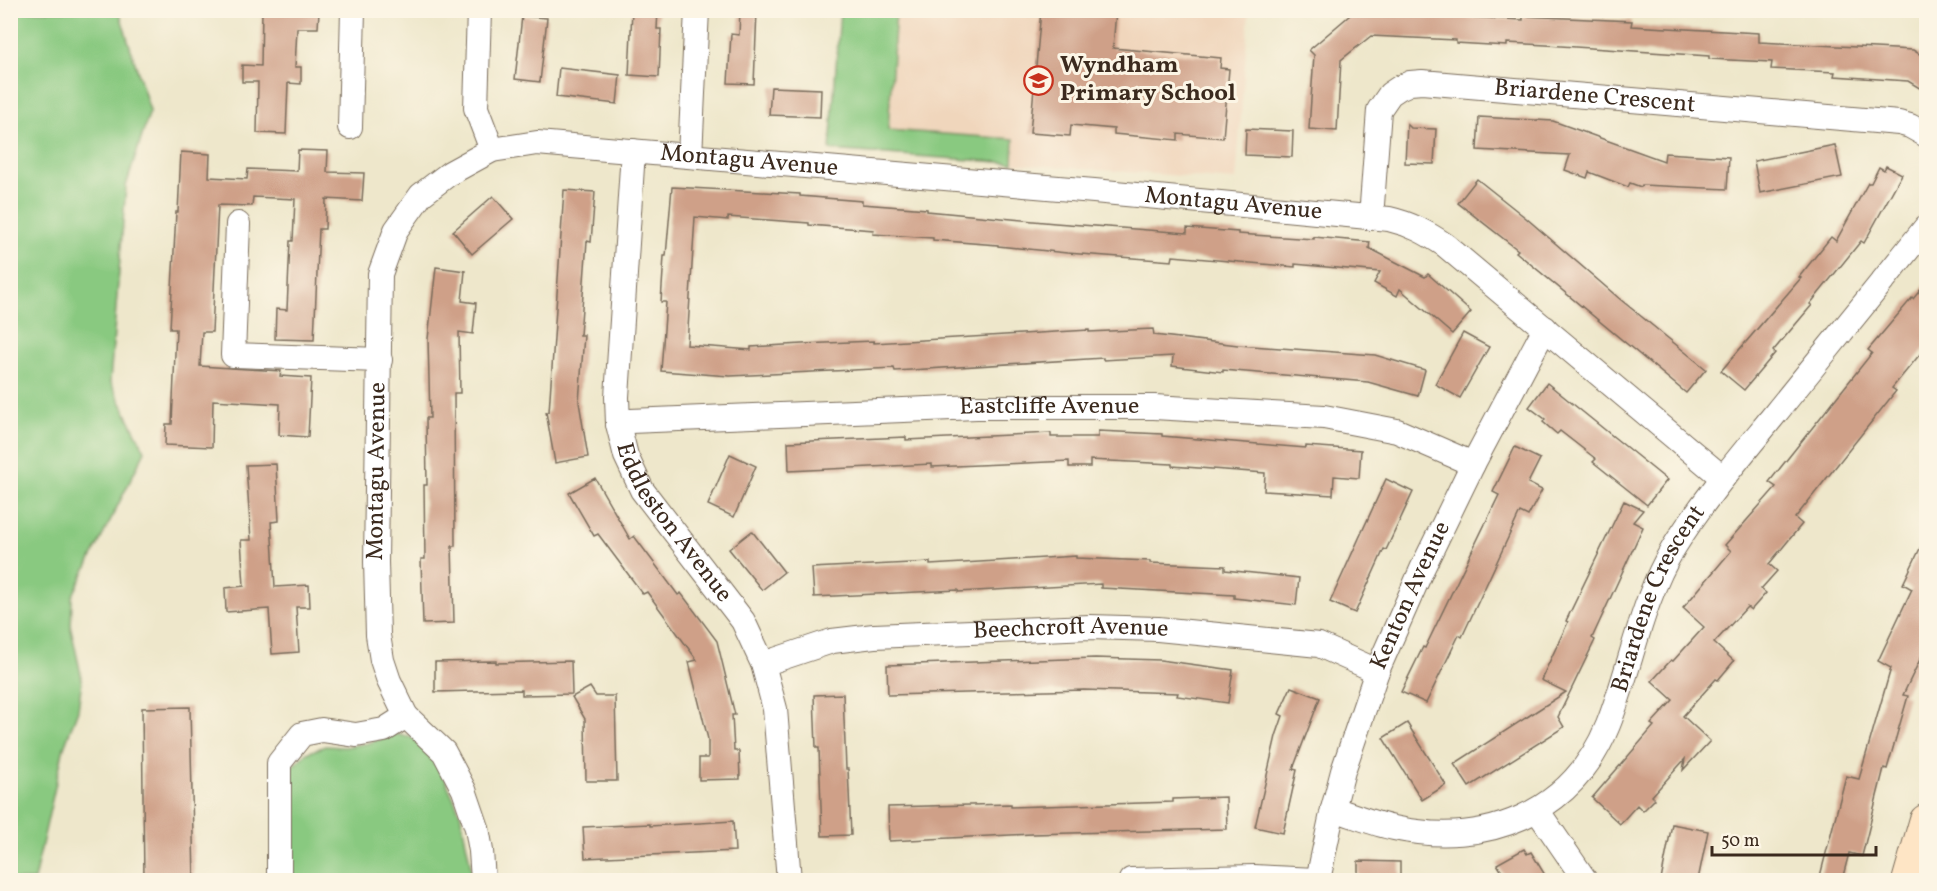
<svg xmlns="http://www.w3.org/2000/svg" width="1937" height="891" viewBox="0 0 1937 891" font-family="Vollkorn,serif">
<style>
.built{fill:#f0d6bc}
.green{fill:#89c980;stroke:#627a4f;stroke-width:1.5}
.building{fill:#cfa088}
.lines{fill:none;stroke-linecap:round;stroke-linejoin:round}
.street-casing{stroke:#7a6c5b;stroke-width:26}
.secondary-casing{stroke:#7a6c5b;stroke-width:35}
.street{stroke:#fff;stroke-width:24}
.secondary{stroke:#fee5c5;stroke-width:33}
.labels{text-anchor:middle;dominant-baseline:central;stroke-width:6;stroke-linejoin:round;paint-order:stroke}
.poi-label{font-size:24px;font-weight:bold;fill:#3b2a1e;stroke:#fcf5e5;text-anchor:start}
.street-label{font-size:24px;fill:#3b2a1e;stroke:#fcf5e5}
</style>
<rect width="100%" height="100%" fill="#fcf5e5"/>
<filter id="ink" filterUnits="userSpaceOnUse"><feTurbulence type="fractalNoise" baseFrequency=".0167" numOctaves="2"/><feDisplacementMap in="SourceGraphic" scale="12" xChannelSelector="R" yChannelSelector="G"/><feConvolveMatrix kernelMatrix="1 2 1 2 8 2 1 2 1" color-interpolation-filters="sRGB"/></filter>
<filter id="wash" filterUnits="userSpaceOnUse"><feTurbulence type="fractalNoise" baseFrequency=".008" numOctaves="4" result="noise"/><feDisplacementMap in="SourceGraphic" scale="24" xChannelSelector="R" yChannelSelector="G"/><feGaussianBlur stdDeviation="1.35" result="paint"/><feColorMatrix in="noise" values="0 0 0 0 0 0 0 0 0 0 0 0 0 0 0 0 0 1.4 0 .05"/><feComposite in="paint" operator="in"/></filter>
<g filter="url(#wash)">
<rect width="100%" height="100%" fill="#eee7cb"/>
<path class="built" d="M 840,11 L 1249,11 L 1236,180 L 830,150 Z"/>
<g class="green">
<path d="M 10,11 L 119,11 L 150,111 L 126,186 L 110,381 L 145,451 L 72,597 L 71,629 L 82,679 L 78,710 L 64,747 L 34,880 L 10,880 Z"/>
<path d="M 840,11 L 896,11 L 888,130 L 1014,139 L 1013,163 L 830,150 Z"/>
<path d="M 395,734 L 414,738 L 440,768 L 460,813 L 470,862 L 472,880 L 290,880 L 288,770 L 307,753 L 325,746 L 345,747 L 369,743 Z"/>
</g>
<g id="blocks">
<g class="building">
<path d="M 262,10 L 319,11 L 318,28 L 297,28 L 295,67 L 301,67 L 301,84 L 288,83 L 286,134 L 257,133 L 258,82 L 242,82 L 242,65 L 261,66 Z"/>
<path d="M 632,10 L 658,10 L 657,29 L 661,29 L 659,77 L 629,75 Z"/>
<path d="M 740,10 L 757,10 L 754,84 L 728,83 L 731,34 L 739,35 Z"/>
<path d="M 1041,10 L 1116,10 L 1113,48 L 1221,58 L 1220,68 L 1229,69 L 1223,138 L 1178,134 L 1178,140 L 1114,134 L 1114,129 L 1071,125 L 1070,136 L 1030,133 Z"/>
<path d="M 1356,10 L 1447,13 L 1447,16 L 1523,20 L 1523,16 L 1632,21 L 1631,26 L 1759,33 L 1759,42 L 1913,50 L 1926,58 L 1926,92 L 1908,81 L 1834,76 L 1835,72 L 1771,69 L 1772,62 L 1709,59 L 1709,56 L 1546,45 L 1507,43 L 1507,46 L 1456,43 L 1456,40 L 1371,36 L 1341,60 L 1337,131 L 1309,129 L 1314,55 L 1309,50 Z"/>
<path d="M 522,16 L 547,18 L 540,82 L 515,79 Z"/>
<path d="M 559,68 L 620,75 L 617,104 L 556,97 Z"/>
<path d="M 771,87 L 821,89 L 820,117 L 769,115 Z"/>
<path d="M 1479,117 L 1553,121 L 1664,161 L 1665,153 L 1729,157 L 1727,189 L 1642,185 L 1641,187 L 1630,183 L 1628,187 L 1589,172 L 1587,178 L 1565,170 L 1570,155 L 1477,150 Z"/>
<path d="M 1407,124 L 1411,128 L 1436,129 L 1434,164 L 1405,163 Z"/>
<path d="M 1246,129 L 1293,131 L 1292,157 L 1245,155 Z"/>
<path d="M 1835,145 L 1842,177 L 1760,193 L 1754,161 Z"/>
<path d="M 298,150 L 328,151 L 327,172 L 364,173 L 362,201 L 326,199 L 325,229 L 319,229 L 314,340 L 275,339 L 276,309 L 287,310 L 290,241 L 293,241 L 295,199 L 253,197 L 252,206 L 218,205 L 212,332 L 202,332 L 200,366 L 281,371 L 280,376 L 311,378 L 308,437 L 279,435 L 280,404 L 213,400 L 212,447 L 165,445 L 166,424 L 172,424 L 176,329 L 170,329 L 176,212 L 178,212 L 181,152 L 210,154 L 209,177 L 247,179 L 248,169 L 297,171 Z"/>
<path d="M 1886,166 L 1902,174 L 1864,243 L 1861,241 L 1810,304 L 1812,305 L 1773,351 L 1775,353 L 1744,390 L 1721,371 L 1801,278 L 1799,277 L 1831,237 L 1836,241 L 1868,183 L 1871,183 L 1879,167 L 1884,170 Z"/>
<path d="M 1477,179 L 1526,218 L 1621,300 L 1706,369 L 1686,393 L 1516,252 L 1518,250 L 1458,203 Z"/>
<path d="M 672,187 L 800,194 L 800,196 L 862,201 L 862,204 L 927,209 L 927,211 L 1055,223 L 1187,233 L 1187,228 L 1238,232 L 1238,234 L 1314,239 L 1314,237 L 1370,242 L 1369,248 L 1425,277 L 1428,274 L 1471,312 L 1452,334 L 1400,289 L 1397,296 L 1374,283 L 1380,272 L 1295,264 L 1295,267 L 1173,256 L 1172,261 L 1067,253 L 998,246 L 998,245 L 933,240 L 933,238 L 873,234 L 874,230 L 809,225 L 809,223 L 728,217 L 728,220 L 695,217 L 687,345 L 751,350 L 751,347 L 802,344 L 874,341 L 874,343 L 1089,330 L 1089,332 L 1153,329 L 1154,335 L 1238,345 L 1375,355 L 1425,370 L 1418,396 L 1368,382 L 1223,370 L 1223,372 L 1172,366 L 1173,356 L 1103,360 L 1103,358 L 895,371 L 894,368 L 730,376 L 661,371 L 666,302 L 661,302 L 664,256 L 666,256 Z"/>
<path d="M 564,190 L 595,192 L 591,242 L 587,241 L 580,335 L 584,335 L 579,402 L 588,457 L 555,463 L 546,412 L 549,412 Z"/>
<path d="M 493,196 L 513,219 L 472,254 L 453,231 Z"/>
<path d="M 436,267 L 465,271 L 462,301 L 476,303 L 473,334 L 459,332 L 460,393 L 454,393 L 455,546 L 452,546 L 454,623 L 423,624 L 421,559 L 425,559 L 424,485 L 427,485 L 426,418 L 430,418 L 428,339 Z"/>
<path d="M 1926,283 L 1926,347 L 1892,388 L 1896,391 L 1795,518 L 1802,524 L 1769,564 L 1777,571 L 1761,589 L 1766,593 L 1751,610 L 1747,607 L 1714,643 L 1734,661 L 1718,680 L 1716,679 L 1683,716 L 1710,741 L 1683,770 L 1685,759 L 1652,796 L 1655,799 L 1643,811 L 1637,805 L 1620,824 L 1592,798 L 1654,726 L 1651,724 L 1673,700 L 1652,681 L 1671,660 L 1673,661 L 1704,627 L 1683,608 L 1731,551 L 1725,545 L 1776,487 L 1769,482 L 1872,353 L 1868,350 L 1912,298 L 1913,299 Z"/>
<path d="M 1463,333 L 1489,347 L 1460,398 L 1435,384 Z"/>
<path d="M 1547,383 L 1667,480 L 1647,505 L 1593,462 L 1596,459 L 1560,431 L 1557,434 L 1543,422 L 1545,419 L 1529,407 Z"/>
<path d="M 1098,431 L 1162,434 L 1162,436 L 1306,448 L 1306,446 L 1361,450 L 1359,478 L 1334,476 L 1333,495 L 1264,491 L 1265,473 L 1172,466 L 1172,464 L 1090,460 L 1090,467 L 1069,467 L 1069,461 L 932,467 L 932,464 L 789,471 L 788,442 L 906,437 L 906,440 L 1051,433 L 1051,437 L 1098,437 Z"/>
<path d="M 1515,447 L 1540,459 L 1528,483 L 1542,490 L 1528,516 L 1520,512 L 1462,637 L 1459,635 L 1426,703 L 1401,692 L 1423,647 L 1425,648 L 1499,495 L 1493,492 Z"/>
<path d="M 730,454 L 756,466 L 734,517 L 708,505 Z"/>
<path d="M 276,464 L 279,521 L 271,522 L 275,587 L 309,585 L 310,607 L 296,607 L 299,652 L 272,654 L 269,609 L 226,612 L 225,588 L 244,586 L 241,540 L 251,540 L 246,465 Z"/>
<path d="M 595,478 L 630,539 L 634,536 L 678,595 L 681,593 L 717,641 L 735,715 L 732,715 L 734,751 L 739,751 L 740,779 L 699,780 L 699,758 L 708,758 L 708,739 L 689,662 L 697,660 L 647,592 L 643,594 L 598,534 L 594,536 L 569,493 Z"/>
<path d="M 1386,479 L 1413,492 L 1386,550 L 1384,549 L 1355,613 L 1330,602 Z"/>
<path d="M 1624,501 L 1643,510 L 1633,522 L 1643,527 L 1592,638 L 1595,640 L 1558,717 L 1564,727 L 1469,787 L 1454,764 L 1566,692 L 1541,680 L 1568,622 L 1566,621 Z"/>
<path d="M 752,531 L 784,572 L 762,590 L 729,549 Z"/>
<path d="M 1926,536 L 1926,647 L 1903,695 L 1908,696 L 1887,769 L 1884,768 L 1862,856 L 1849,853 L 1842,880 L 1819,880 L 1846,776 L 1859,779 L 1891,668 L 1878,661 L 1912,589 L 1903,584 Z"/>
<path d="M 1076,556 L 1076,558 L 1150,561 L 1150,563 L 1225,566 L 1225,570 L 1299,578 L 1296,605 L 1234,598 L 1234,595 L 1101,588 L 1101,584 L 958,592 L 958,590 L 814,597 L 812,568 L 930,562 L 930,565 Z"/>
<path d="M 1095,658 L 1160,660 L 1233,670 L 1228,703 L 1177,696 L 1178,693 L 1084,690 L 888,695 L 887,665 Z"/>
<path d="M 496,661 L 496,663 L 571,661 L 572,694 L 522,695 L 522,690 L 435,692 L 435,662 Z"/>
<path d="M 590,687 L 596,696 L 615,696 L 617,781 L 586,781 L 585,719 L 572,697 Z"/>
<path d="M 1291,687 L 1320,698 L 1293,769 L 1297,770 L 1283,833 L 1255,827 L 1276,736 L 1283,716 L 1279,714 Z"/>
<path d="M 843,694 L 846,769 L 848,769 L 851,835 L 822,836 L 819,748 L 816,748 L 814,695 Z"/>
<path d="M 190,707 L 194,880 L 144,880 L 142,708 Z"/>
<path d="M 1407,723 L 1446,785 L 1422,800 L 1383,738 Z"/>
<path d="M 1226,797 L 1227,829 L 1032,834 L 889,841 L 888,807 L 1011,804 L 1011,807 L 1173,802 L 1173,799 Z"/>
<path d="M 733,821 L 735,851 L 585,858 L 583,827 L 650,824 L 650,826 Z"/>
<path d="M 1672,824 L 1708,831 L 1698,880 L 1661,880 Z"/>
<path d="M 1524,849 L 1527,854 L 1531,852 L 1548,880 L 1507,880 L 1497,864 Z"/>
<path d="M 1358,861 L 1400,862 L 1400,880 L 1358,880 Z"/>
</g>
</g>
</g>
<g filter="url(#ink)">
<use href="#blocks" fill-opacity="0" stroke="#7a6c5b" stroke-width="1.5"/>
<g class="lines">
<defs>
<g id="street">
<path d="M 479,10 L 476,108 L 492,150"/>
<path d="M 350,127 L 353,10"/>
<path id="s1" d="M 633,151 L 617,397 L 618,424 L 626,456 L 642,490 L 743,621 L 763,664 L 775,709 L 789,880"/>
<path d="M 690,156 L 697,10"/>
<path id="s2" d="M 1371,218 L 1379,110 L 1390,94 L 1399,88 L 1410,83 L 1422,82 L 1899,123 L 1910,126 L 1926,135"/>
<path d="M 238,224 L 233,355 L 380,360"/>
<path id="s3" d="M 618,424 L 630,421 L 977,407 L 1154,407 L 1324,417 L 1397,431 L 1473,464"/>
<path id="s4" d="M 763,664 L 832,641 L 874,636 L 1090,627 L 1158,629 L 1319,645 L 1377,671"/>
<path id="s5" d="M 1333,809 C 1353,815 1374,824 1394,828 C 1485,848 1572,814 1608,725 C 1631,667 1641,601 1674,547 C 1703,500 1740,457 1775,414 C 1825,352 1876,290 1926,227"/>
<path d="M 1537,810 L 1585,880"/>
<path d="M 279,880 L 279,763 L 302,734 L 322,730 L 356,735 L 384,730 L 406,716"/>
<path id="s6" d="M 483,880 L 481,851 L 477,828 L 464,790 L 444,752 L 406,716 L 389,681 L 382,660 L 378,635 L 376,562 L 380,274 L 396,230 L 421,195 L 450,173 L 492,150 L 537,143 L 1094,191 L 1389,219 C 1411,224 1427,233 1445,245 L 1723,478"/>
<path d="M 1131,880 L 1254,877 L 1316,880"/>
<path id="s7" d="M 1318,880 L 1333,809 L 1343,771 L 1377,671 L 1422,569 L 1473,464 L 1545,328"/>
</g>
<path id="secondary" d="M 1909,880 L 1926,821"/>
</defs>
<use href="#street" class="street-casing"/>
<use href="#secondary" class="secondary-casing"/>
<use href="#street" class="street"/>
<use href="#secondary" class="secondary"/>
</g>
</g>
<defs>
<symbol id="school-ring" viewBox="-11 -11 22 22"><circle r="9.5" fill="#fcf5e5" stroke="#c8321e" stroke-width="1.5"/><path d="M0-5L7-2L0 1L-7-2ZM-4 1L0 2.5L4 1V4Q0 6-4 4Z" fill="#c8321e"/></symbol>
</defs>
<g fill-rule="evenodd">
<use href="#school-ring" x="1022" y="64" width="33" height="33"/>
</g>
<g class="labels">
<g class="poi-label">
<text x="1060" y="66">Wyndham<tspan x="1060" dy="28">Primary School</tspan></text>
</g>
<g class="street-label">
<text stroke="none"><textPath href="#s2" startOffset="336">Briardene Crescent</textPath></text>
<text stroke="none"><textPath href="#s6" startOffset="1068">Montagu Avenue</textPath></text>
<text stroke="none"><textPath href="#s6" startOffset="1554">Montagu Avenue</textPath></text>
<text stroke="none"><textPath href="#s3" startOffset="432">Eastcliffe Avenue</textPath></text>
<text stroke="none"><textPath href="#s6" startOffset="438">Montagu Avenue</textPath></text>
<text stroke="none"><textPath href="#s1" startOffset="388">Eddleston Avenue</textPath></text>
<text stroke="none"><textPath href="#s7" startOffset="300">Kenton Avenue</textPath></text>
<text stroke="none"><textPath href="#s5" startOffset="460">Briardene Crescent</textPath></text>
<text stroke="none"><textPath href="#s4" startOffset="312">Beechcroft Avenue</textPath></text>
</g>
</g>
<rect width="1937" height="891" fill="none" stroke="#fcf5e5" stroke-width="36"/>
<path d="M1712 846v9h164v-9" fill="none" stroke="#3b2a1e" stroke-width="3"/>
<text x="1721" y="846" font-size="18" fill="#3b2a1e" stroke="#fcf5e5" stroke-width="4.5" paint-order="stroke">50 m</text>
</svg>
